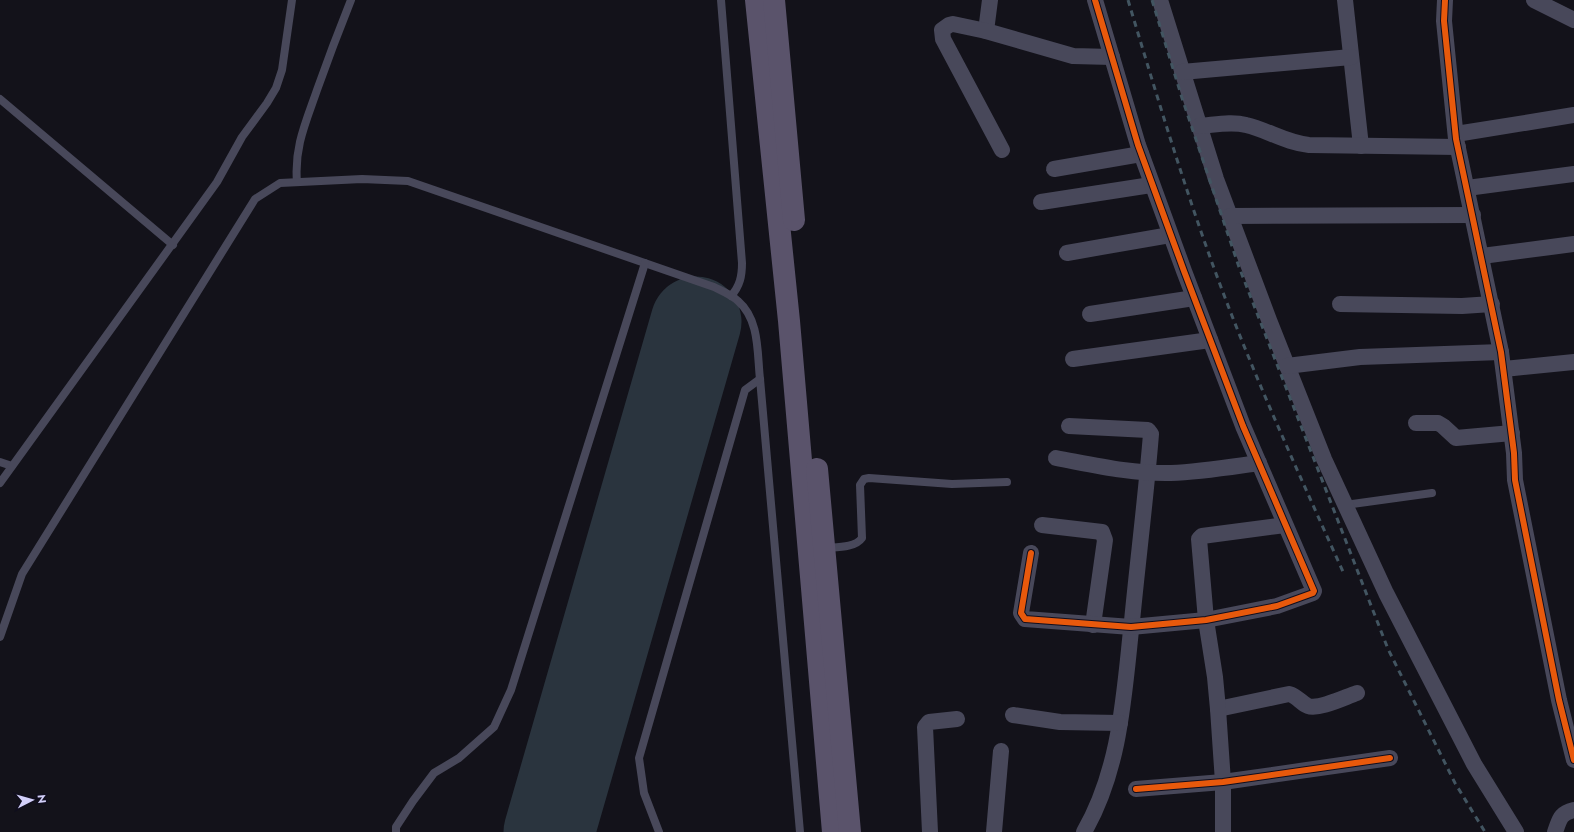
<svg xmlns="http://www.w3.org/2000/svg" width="1574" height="832" viewBox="0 0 1574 832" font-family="Jost,sans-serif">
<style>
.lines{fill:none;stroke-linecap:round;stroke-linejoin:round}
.runway{stroke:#2a343e;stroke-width:91}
.service{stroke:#48485a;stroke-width:8}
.minor{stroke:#48485a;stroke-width:16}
.primary{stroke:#5a536b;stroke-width:22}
.rail{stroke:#425561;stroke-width:3;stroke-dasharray:6 5;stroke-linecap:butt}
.cycleway-casing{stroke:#100e1e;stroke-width:8}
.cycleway{stroke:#e8590c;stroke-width:6}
</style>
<rect width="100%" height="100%" fill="#13121a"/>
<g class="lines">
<path class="runway" d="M 549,832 L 696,322"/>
<g class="service">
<path d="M 721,0 L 742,263 C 742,276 740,286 731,296"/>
<path d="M 0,99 L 173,245"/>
<path d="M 297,182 C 294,147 306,122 317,90 C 328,59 339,30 351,0"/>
<path d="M 0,462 L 12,466"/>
<path d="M 0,483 L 217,182 L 242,137 L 267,103 L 276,88 L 282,70 L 292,0"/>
<path d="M 1345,505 L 1432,493"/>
<path d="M 825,548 C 837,547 855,548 862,538 L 860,485 L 864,479 L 869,478 L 952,484 L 1007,482"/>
<path d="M 0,637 L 22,574 L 255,199 L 280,183 L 362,179 L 408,181 L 714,287 C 722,291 732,295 738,301 C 760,320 757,353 760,379 L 800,832"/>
<path d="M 396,832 L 396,827 L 413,801 L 434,773 L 459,758 L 494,727 L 511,690 L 645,263"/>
<path d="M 659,832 L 644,793 L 639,758 L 745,390 L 760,379"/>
</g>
<g class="minor">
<path d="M 1160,0 L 1216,179 L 1269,320 L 1324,459 L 1386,593 L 1474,764 L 1516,832"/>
<path d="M 1345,0 L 1361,146"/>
<path d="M 1445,0 L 1444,21 L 1456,139 L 1501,352 L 1514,453 L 1515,480 L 1559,700 L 1574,760"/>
<path d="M 1534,0 L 1574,20"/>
<path d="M 986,31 L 990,0"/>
<path d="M 1182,72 L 1351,57"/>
<path d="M 1199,126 C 1214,125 1231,121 1246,125 C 1268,130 1286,143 1309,145 L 1458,147"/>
<path d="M 1456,134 L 1574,115"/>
<path d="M 1002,150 L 943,39 L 942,30 L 949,25 L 953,24 L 986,31 L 1073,56 L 1112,57"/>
<path d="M 1054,169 L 1141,154"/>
<path d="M 1467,188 L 1574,174"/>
<path d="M 1041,202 L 1151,185"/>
<path d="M 1230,216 L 1473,215"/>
<path d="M 1067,253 L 1170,235"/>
<path d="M 1482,256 L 1574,244"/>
<path d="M 1340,304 L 1462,306 L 1492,304"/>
<path d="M 1090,314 L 1194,298"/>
<path d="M 1073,359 L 1210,340"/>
<path d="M 1287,366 L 1360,357 L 1501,352"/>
<path d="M 1504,369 L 1574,362"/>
<path d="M 1416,423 L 1438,423 L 1443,426 L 1456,438 L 1512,433"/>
<path d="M 1069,426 L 1148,430 L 1151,434 C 1146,496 1138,559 1132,621 C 1124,693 1121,768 1084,832"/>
<path d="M 1056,458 C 1094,465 1132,474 1171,473 C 1200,472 1230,467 1259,463"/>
<path d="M 1042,525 L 1102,532 L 1105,540 L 1093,625"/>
<path d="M 1031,553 L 1021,613 L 1025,619 L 1131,627 L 1206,620 L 1277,606 L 1313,593 L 1314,591 L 1243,426 L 1184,271 L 1138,145 L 1095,0"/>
<path d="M 1218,709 L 1289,694 C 1297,696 1301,703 1308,706 C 1319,710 1345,697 1357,693"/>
<path d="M 1013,715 L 1060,722 L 1120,723"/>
<path d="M 1136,789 L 1223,782 L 1390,758"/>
<path d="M 930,832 L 925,727 L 929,722 L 957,719"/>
<path d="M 994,832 L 1001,751"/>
<path d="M 1223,832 L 1223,782 L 1218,709 L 1215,677 L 1206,620 L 1199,539 L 1202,536 L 1285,525"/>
<path d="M 1555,832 C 1560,819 1559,814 1574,810"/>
</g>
<g class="primary">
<path d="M 756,0 L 789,321 L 833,832"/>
<path d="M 774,0 L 794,220"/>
<path d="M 817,469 L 850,832"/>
</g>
<g class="rail">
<path d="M 1128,0 C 1156,93 1184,187 1218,279 C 1255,379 1300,476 1344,574"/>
<path d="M 1152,0 L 1182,98 L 1239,267 L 1388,649 L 1455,783 L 1485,832"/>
</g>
<defs>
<g id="cycleway">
<path d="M 1445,0 L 1444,21 L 1456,139 L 1501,352 L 1514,453 L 1515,480 L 1559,700 L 1574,760"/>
<path d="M 1031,553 L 1021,613 L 1025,619 L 1131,627 L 1206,620 L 1277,606 L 1313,593 L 1314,591 L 1243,426 L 1184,271 L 1138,145 L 1095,0"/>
<path d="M 1136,789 L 1223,782 L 1390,758"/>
</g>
</defs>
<use href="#cycleway" class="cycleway-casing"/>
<use href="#cycleway" class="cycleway"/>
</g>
<g transform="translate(32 800) rotate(84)" stroke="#100e1e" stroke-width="3" paint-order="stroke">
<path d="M0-3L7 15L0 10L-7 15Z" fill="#d3d0fa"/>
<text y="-6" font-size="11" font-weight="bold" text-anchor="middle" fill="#d3d0fa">N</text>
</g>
</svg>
